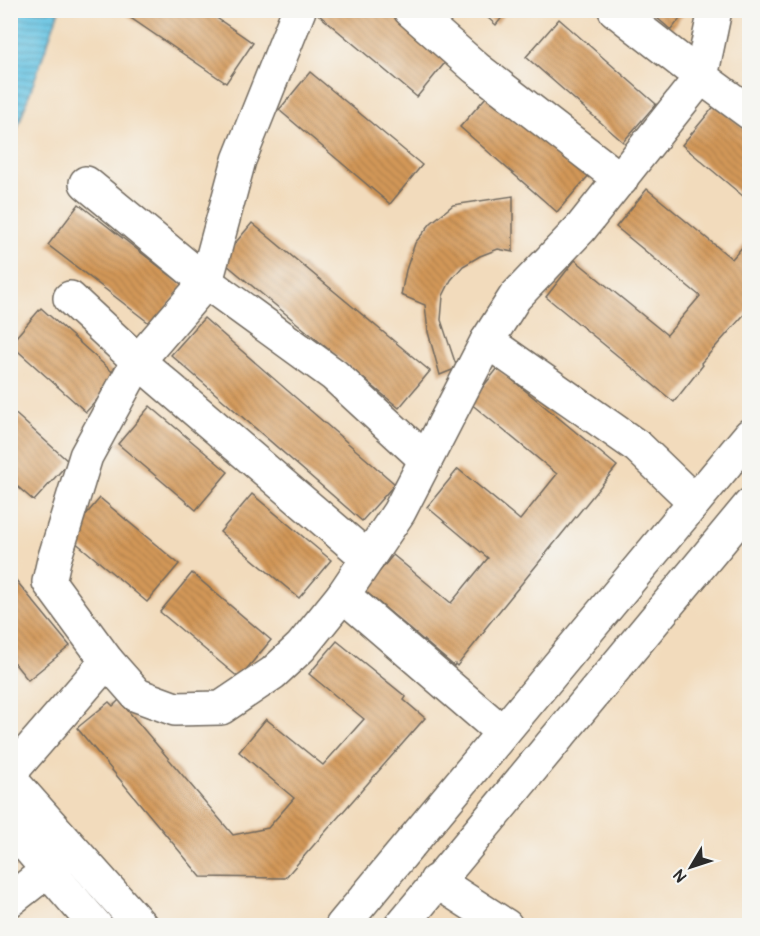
<svg xmlns="http://www.w3.org/2000/svg" width="760" height="936" viewBox="0 0 760 936" font-family="Pangolin,sans-serif">
<style>
.water{fill:url(#water-rules);stroke:#487686;stroke-width:1.5}
.building{fill:url(#building-back-hatch)}
.lines{fill:none;stroke-linecap:round;stroke-linejoin:round}
.minor-casing{stroke:#71695e;stroke-width:36}
.major-casing{stroke:#71695e;stroke-width:36}
.minor{stroke:#fff;stroke-width:33}
.major{stroke:#fff;stroke-width:33}
</style>
<defs>
<pattern id="water-rules" width="6" height="5" patternUnits="userSpaceOnUse" patternTransform="scale(1.5)"><rect width="6" height="5" fill="#64c2e2"/><path d="M0 2.5h6" fill="none" stroke="#539eb7"/></pattern>
<pattern id="building-back-hatch" width="6" height="6" patternUnits="userSpaceOnUse" patternTransform="scale(1.5)"><rect width="6" height="6" fill="#d39858"/><path d="M-1 5l2 2M0 0l6 6M5-1l2 2" fill="none" stroke="#ab7c49"/></pattern>
</defs>
<rect width="100%" height="100%" fill="#f6f6f2"/>
<filter id="ink" filterUnits="userSpaceOnUse"><feTurbulence type="fractalNoise" baseFrequency=".0167" numOctaves="2"/><feDisplacementMap in="SourceGraphic" scale="12" xChannelSelector="R" yChannelSelector="G"/><feConvolveMatrix kernelMatrix="1 2 1 2 8 2 1 2 1" color-interpolation-filters="sRGB"/></filter>
<filter id="wash" filterUnits="userSpaceOnUse"><feTurbulence type="fractalNoise" baseFrequency=".008" numOctaves="4" result="noise"/><feDisplacementMap in="SourceGraphic" scale="24" xChannelSelector="R" yChannelSelector="G"/><feGaussianBlur stdDeviation="1.35" result="paint"/><feColorMatrix in="noise" values="0 0 0 0 0 0 0 0 0 0 0 0 0 0 0 0 0 1.4 0 .05"/><feComposite in="paint" operator="in"/></filter>
<g filter="url(#wash)">
<rect width="100%" height="100%" fill="#f2dbbc"/>
<path class="water" d="M 11,10 L 59,11 L 11,146 L 10,11 Z"/>
<g id="blocks">
<g class="building">
<path d="M 119,10 L 205,10 L 253,43 L 226,83 Z"/>
<path d="M 313,10 L 389,10 L 448,59 L 417,97 Z"/>
<path d="M 479,10 L 508,10 L 496,25 Z"/>
<path d="M 648,10 L 687,10 L 671,30 Z"/>
<path d="M 559,19 L 656,104 L 623,142 L 526,57 Z"/>
<path d="M 310,72 L 422,165 L 390,204 L 279,110 Z"/>
<path d="M 493,89 L 590,174 L 557,212 L 460,127 Z"/>
<path d="M 716,104 L 750,133 L 750,202 L 682,145 Z"/>
<path d="M 647,189 L 732,259 L 750,238 L 750,308 L 701,363 L 703,365 L 674,402 L 546,297 L 575,260 L 667,335 L 700,296 L 616,227 Z"/>
<path d="M 513,196 L 513,252 L 498,249 L 480,256 L 463,266 L 451,280 L 443,296 L 441,320 L 457,368 L 440,375 L 428,332 L 425,305 L 401,295 L 406,270 L 415,243 L 431,223 L 453,205 Z"/>
<path d="M 79,204 L 184,286 L 153,326 L 48,245 Z"/>
<path d="M 252,223 L 430,371 L 399,408 L 221,260 Z"/>
<path d="M 41,308 L 118,377 L 86,412 L 10,344 Z"/>
<path d="M 204,318 L 395,484 L 362,521 L 171,355 Z"/>
<path d="M 498,368 L 617,466 L 484,630 L 485,631 L 457,666 L 455,664 L 454,666 L 364,590 L 393,555 L 451,603 L 488,558 L 427,507 L 458,469 L 520,520 L 557,474 L 470,403 Z"/>
<path d="M 150,406 L 228,472 L 196,510 L 118,444 Z"/>
<path d="M 10,409 L 69,462 L 34,501 L 10,480 Z"/>
<path d="M 252,494 L 331,560 L 299,598 L 220,532 Z"/>
<path d="M 100,498 L 179,564 L 147,602 L 68,536 Z"/>
<path d="M 10,573 L 70,646 L 28,680 L 10,658 Z"/>
<path d="M 192,573 L 271,640 L 239,678 L 160,612 Z"/>
<path d="M 337,641 L 406,697 L 404,700 L 425,718 L 285,878 L 201,877 L 77,728 L 109,702 L 113,706 L 119,700 L 233,835 L 268,828 L 294,798 L 239,752 L 266,719 L 323,765 L 364,719 L 309,674 Z"/>
</g>
</g>
</g>
<g filter="url(#ink)">
<use href="#blocks" fill-opacity="0" stroke="#71695e" stroke-width="1.5"/>
<g class="lines">
<defs>
<g id="minor">
<path d="M 410,10 L 476,68 L 621,180"/>
<path d="M 715,10 L 701,77 L 750,113"/>
<path d="M 86,183 L 206,282 L 334,375 L 425,459"/>
<path d="M 70,298 L 138,361 L 368,558"/>
<path d="M 487,341 L 638,447 L 694,501"/>
<path d="M 343,595 L 502,732"/>
<path d="M 107,661 L 137,695 L 175,709 L 221,708 L 273,673 L 301,647 L 343,595 L 399,512 L 487,341 L 515,297 L 581,228 L 701,77 L 615,10"/>
<path d="M 10,773 L 107,661 L 49,582 L 54,560 L 86,456 L 138,361 L 206,282 L 239,160 L 299,10"/>
<path d="M 10,779 L 141,926"/>
<path d="M 10,826 L 96,926"/>
<path d="M 436,881 L 506,926"/>
<path d="M 10,900 L 65,857"/>
</g>
<g id="major">
<path d="M 342,926 L 750,435"/>
<path d="M 401,926 L 750,505"/>
</g>
</defs>
<use href="#minor" class="minor-casing"/>
<use href="#major" class="major-casing"/>
<use href="#minor" class="minor"/>
<use href="#major" class="major"/>
</g>
</g>
<rect width="760" height="936" fill="none" stroke="#f6f6f2" stroke-width="36"/>
<g transform="translate(691 867) rotate(231)" stroke="#f6f6f2" stroke-width="4.5" paint-order="stroke">
<path d="M0-4.5L10 22L0 15L-10 22Z" fill="#2b2b2b"/>
<text y="-9" font-size="16" font-weight="bold" text-anchor="middle" fill="#2b2b2b">N</text>
</g>
</svg>
